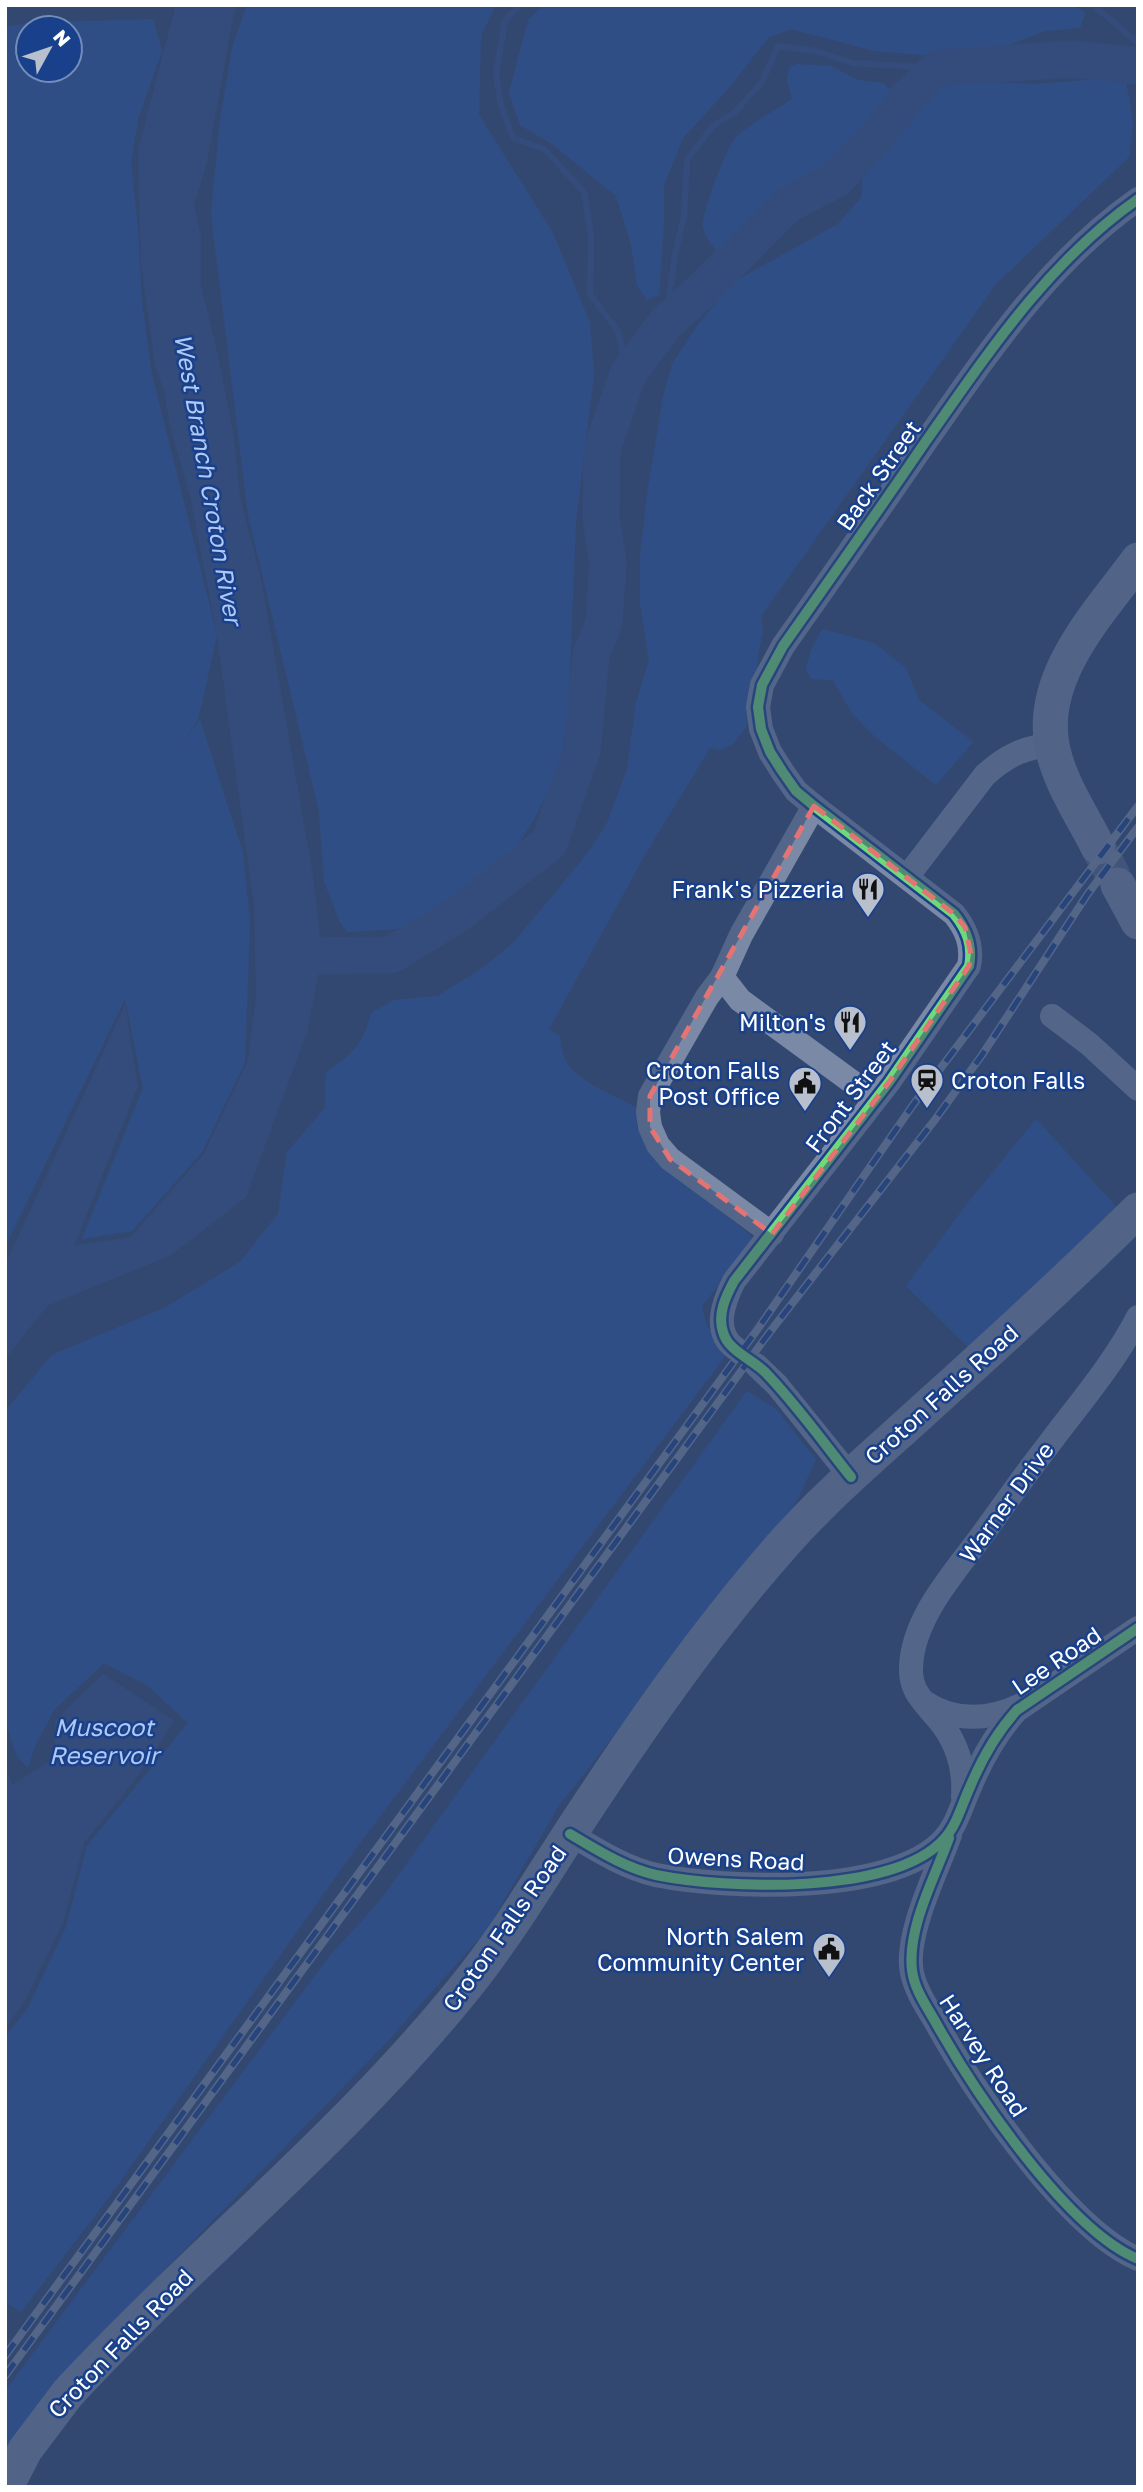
<svg xmlns="http://www.w3.org/2000/svg" width="1143" height="2492" viewBox="0 0 1143 2492" font-family="'Golos Text',sans-serif">
<style>
.green{fill:#2c56a1;fill-rule:evenodd}
.water{fill:#365189}
.lines{fill:none;stroke-linecap:round;stroke-linejoin:round}
.stream{stroke:#365189;stroke-width:6}
.river{stroke:#365189;stroke-width:37}
.secondary-tunnel{stroke:#526386;stroke-width:35;stroke-dasharray:35 18;stroke-linecap:butt}
.minor{stroke:#7a89a6;stroke-width:24}
.secondary{stroke:#7584a1;stroke-width:35}
.rail-casing{stroke:#7b89a4;stroke-width:8}
.rail{stroke:#19408b;stroke-width:5;stroke-dasharray:16;stroke-linecap:butt}
.cycleway-casing{stroke:#19408b;stroke-width:15}
.cycleway{stroke:#71d979;stroke-width:10}
.marked{fill:none;stroke:#e47373;stroke-width:5;stroke-dasharray:14 9;stroke-linejoin:round}
.labels{text-anchor:middle;dominant-baseline:central;stroke-width:5;stroke-linejoin:round;paint-order:stroke}
.street-label{font-size:23px;fill:#fff;stroke:#19408b}
.poi-label{font-size:23px;fill:#fff;stroke:#19408b;text-anchor:end}
.water-label{font-size:24px;font-style:italic;fill:#afc8f5;stroke:#19408b}
</style>
<rect width="100%" height="100%" fill="#334871"/>
<g class="green">
<path d="M 247,5 L 496,5 L 481,35 L 479,115 L 553,233 L 590,323 L 594,374 L 576,521 L 568,716 L 559,771 L 533,821 L 512,854 L 459,901 L 414,928 L 347,932 L 340,922 L 324,881 L 319,811 L 248,515 L 211,214 L 220,120 L 233,44 Z"/>
<path d="M 544,5 L 1073,5 L 1085,13 L 1080,28 L 1045,31 L 979,56 L 932,56 L 875,51 L 791,29 L 768,38 L 728,89 L 683,138 L 664,185 L 664,223 L 659,295 L 647,300 L 637,285 L 631,244 L 616,196 L 552,144 L 520,125 L 509,93 L 528,20 Z"/>
<path d="M 153,19 L 162,51 L 138,119 L 131,161 L 138,231 L 142,303 L 152,375 L 217,635 L 198,720 L 178,747 L 200,720 L 243,853 L 250,922 L 245,1062 L 202,1152 L 132,1231 L 82,1239 L 143,1088 L 125,999 L 5,1247 L 5,27 L 28,23 ZM 28,28 L 70,28 L 70,70 L 28,70 Z"/>
<path d="M 796,64 L 831,66 L 858,80 L 883,83 L 891,91 L 874,121 L 846,151 L 776,195 L 759,217 L 717,250 C 710,244 705,236 703,227 C 701,214 725,152 734,140 C 746,125 776,111 792,99 L 787,80 L 789,68 Z"/>
<path d="M 1097,79 L 1126,81 L 1133,125 L 1129,157 L 996,284 L 761,616 L 763,632 L 758,656 L 756,683 L 749,705 L 747,726 L 733,744 L 721,750 L 710,748 L 646,853 L 549,1029 L 560,1036 C 561,1045 562,1055 567,1063 C 580,1083 617,1097 638,1108 L 637,1128 L 672,1172 L 755,1239 L 702,1306 L 706,1324 L 726,1355 L 351,1855 L 109,2197 L 21,2312 L 5,2302 L 5,2038 L 29,2006 L 66,1927 L 87,1846 L 188,1723 L 148,1686 L 104,1663 L 54,1710 L 35,1746 L 28,1768 L 16,1755 L 5,1719 L 5,1411 L 52,1355 L 166,1307 L 240,1262 L 278,1214 L 287,1152 L 325,1108 L 326,1073 C 354,1051 362,1048 371,1013 L 394,1000 L 438,996 L 484,967 L 513,943 L 583,859 L 606,826 L 627,769 L 636,703 L 649,661 L 640,603 L 640,556 L 648,488 L 663,397 L 672,364 L 697,326 L 732,283 L 838,224 L 862,197 L 862,168 L 895,137 L 919,103 L 943,80 L 1036,84 Z"/>
<path d="M 822,629 L 874,643 L 906,668 L 919,700 L 973,742 L 936,785 L 872,734 L 852,713 L 833,680 L 811,679 L 806,669 L 811,650 Z"/>
<path d="M 1036,1119 L 1122,1213 L 973,1352 L 906,1286 L 967,1204 Z"/>
<path d="M 747,1391 L 777,1410 L 816,1460 L 795,1504 L 558,1807 L 486,1931 L 384,2045 L 63,2374 L 22,2425 L 5,2461 L 5,2391 L 329,1957 L 379,1902 Z"/>
</g>
<g class="water">
<path d="M 176,5 L 237,5 L 233,18 L 207,161 L 194,205 L 201,236 L 201,286 L 218,356 L 233,432 L 240,497 L 261,579 L 313,876 L 322,955 L 307,1032 L 246,1197 L 171,1255 L 47,1306 L 5,1359 L 5,1265 L 125,1005 L 138,1086 L 74,1246 L 131,1237 L 204,1154 L 248,1061 L 256,996 L 254,905 L 217,635 L 191,500 L 170,426 L 165,394 L 155,364 L 141,263 L 138,150 Z"/>
<path d="M 103,1674 L 174,1721 L 141,1772 L 84,1843 L 63,1923 L 24,2002 L 5,2028 L 5,1762 L 12,1785 L 55,1758 L 55,1721 Z"/>
</g>
<g class="lines">
<g class="stream">
<path d="M 519,5 L 505,21 L 496,74 L 501,105 L 513,138 L 544,149 L 584,192 L 591,236 L 590,294 L 618,331 L 628,374"/>
<path d="M 1093,5 L 1138,43"/>
<path d="M 666,323 L 675,254 L 684,217 L 687,160 L 713,126 L 735,112 L 762,82 L 778,46 L 815,51 L 853,63 L 939,68"/>
</g>
<path class="river" d="M 289,939 L 291,956 L 391,955 L 455,916 L 549,843 L 582,750 L 591,655 L 604,623 L 608,562 L 601,518 L 602,449 L 628,374 L 666,323 L 703,289 L 788,204 L 836,179 L 877,137 L 906,99 L 939,68 L 1072,59 L 1138,66"/>
<path class="secondary-tunnel" d="M 1098,847 L 1118,885"/>
<g class="minor">
<path d="M 907,877 L 985,775 C 1006,756 1024,747 1052,745"/>
<path d="M 722,977 L 740,1000 L 874,1098"/>
<path d="M 1052,1016 L 1089,1044 L 1138,1089"/>
<path d="M 772,1234 L 670,1159 L 658,1145 L 650,1127 L 648,1112 L 650,1096 L 707,997 L 722,977 L 741,935 L 814,806"/>
<path d="M 735,1348 C 712,1331 724,1301 734,1281 L 889,1082 L 969,966 C 973,946 967,930 954,914 L 814,806 L 796,791 L 782,771 L 770,752 L 761,729 L 758,707 L 762,685 L 783,646 C 831,578 879,510 926,441 C 988,353 1048,262 1138,199"/>
<path d="M 756,1365 L 777,1385 L 851,1477"/>
<path d="M 926,1703 C 955,1722 990,1720 1021,1705"/>
<path d="M 963,1797 C 965,1767 957,1741 937,1718 C 924,1702 910,1691 911,1668 C 912,1620 952,1575 980,1538 C 1002,1508 1023,1477 1046,1448 C 1078,1405 1113,1365 1138,1317"/>
<path d="M 570,1834 C 597,1850 625,1868 656,1875 C 725,1889 893,1896 944,1839 C 957,1825 962,1804 970,1787 C 982,1758 996,1733 1017,1710 L 1138,1628"/>
<path d="M 950,1835 C 937,1871 904,1936 912,1973 C 916,1992 929,2010 938,2026 C 975,2093 1068,2229 1138,2259"/>
</g>
<g class="secondary">
<path d="M 1098,847 C 1082,815 1058,780 1052,745 C 1039,675 1100,612 1138,560"/>
<path d="M 1118,885 L 1138,922"/>
<path d="M 6,2487 L 25,2450 L 68,2393 C 195,2256 344,2137 462,1991 C 503,1941 536,1886 571,1832 C 637,1731 706,1631 786,1541 C 829,1493 879,1451 926,1408 C 998,1343 1069,1278 1138,1210"/>
</g>
<defs>
<g id="rail">
<path d="M 5,2356 L 757,1330 L 913,1105 L 1138,806"/>
<path d="M 5,2376 L 766,1337 L 934,1121 L 982,1055 L 1087,895 L 1138,827"/>
</g>
</defs>
<use href="#rail" class="rail-casing"/>
<use href="#rail" class="rail"/>
<defs>
<g id="cycleway">
<path d="M 851,1477 C 823,1442 796,1404 765,1372 C 752,1359 728,1351 723,1332 C 717,1314 726,1296 734,1281 L 889,1082 L 969,966 C 973,946 967,930 954,914 L 814,806 L 796,791 L 782,771 L 770,752 L 761,729 L 758,707 L 762,685 L 783,646 C 831,578 879,510 926,441 C 988,353 1048,262 1138,199"/>
<path d="M 570,1834 C 597,1850 625,1868 656,1875 C 725,1889 893,1896 944,1839 C 957,1825 962,1804 970,1787 C 982,1758 996,1733 1017,1710 L 1138,1628"/>
<path d="M 949,1838 C 935,1877 907,1928 912,1970 C 914,1989 927,2007 936,2023 C 974,2091 1066,2229 1138,2259"/>
</g>
</defs>
<use href="#cycleway" class="cycleway-casing"/>
<use href="#cycleway" class="cycleway"/>
</g>
<path d="M0 0H1143V2492H0ZM 814,806 L 954,914 L 965,927 L 971,954 L 969,966 L 889,1082 L 772,1234 L 670,1159 L 650,1127 L 650,1096 Z" fill="#334871" fill-opacity=".55" fill-rule="evenodd"/>
<path class="marked" d="M 814,806 L 954,914 L 965,927 L 971,954 L 969,966 L 889,1082 L 772,1234 L 670,1159 L 650,1127 L 650,1096 Z"/>
<defs>
<symbol id="restaurant-pin" viewBox="-11 -11 22 30"><path d="M0 17L-7.5 6A9.5 9.5 0 1 1 7.5 6Z" fill="#b8bfcd" stroke="#19408b"/><path d="M-5-6h1v4h1v-4h1v4h1v-4h1v5L-1.5 .5V6h-2V.5L-5-1ZM5-6V6H3V1.5H1.5Q1.5-4 5-6Z" fill="#111"/></symbol>
<symbol id="station-pin" viewBox="-11 -11 22 30"><path d="M0 17L-7.5 6A9.5 9.5 0 1 1 7.5 6Z" fill="#b8bfcd" stroke="#19408b"/><path d="M-3-6H3Q5-6 5-4V2Q5 4 3 4L4.5 6H3L1.5 4h-3L-3 6H-4.5L-3 4Q-5 4-5 2V-4Q-5-6-3-6ZM-3.5-4v3h7v-3ZM-3.5 1v1.5H-2V1ZM2 1v1.5H3.5V1Z" fill="#111"/></symbol>
<symbol id="civic-pin" viewBox="-11 -11 22 30"><path d="M0 17L-7.5 6A9.5 9.5 0 1 1 7.5 6Z" fill="#b8bfcd" stroke="#19408b"/><path d="M-.6-6.5H3V-4.5H.6V-3L4-1V1h2V6H-6V1h2V-1L-.6-3ZM-1.2 2.5V6h2.4V2.5Z" fill="#111"/></symbol>
</defs>
<g fill-rule="evenodd">
<use href="#restaurant-pin" x="849" y="870" width="38" height="52"/>
<use href="#restaurant-pin" x="831" y="1003" width="38" height="52"/>
<use href="#station-pin" x="908" y="1061" width="38" height="52"/>
<use href="#civic-pin" x="786" y="1064" width="38" height="52"/>
<use href="#civic-pin" x="810" y="1930" width="38" height="52"/>
</g>
<g class="labels">
<g class="street-label">
<text transform="translate(878 475) rotate(-55)">Back Street</text>
<text transform="translate(850 1096) rotate(-53)">Front Street</text>
<text transform="translate(941 1394) rotate(-42)">Croton Falls Road</text>
<text transform="translate(1006 1502) rotate(-54)">Warner Drive</text>
<text transform="translate(1056 1660) rotate(-34)">Lee Road</text>
<text transform="translate(736 1858) rotate(3)">Owens Road</text>
<text transform="translate(504 1928) rotate(-55)">Croton Falls Road</text>
<text transform="translate(984 2055) rotate(57)">Harvey Road</text>
<text transform="translate(120 2343) rotate(-46)">Croton Falls Road</text>
</g>
<g class="poi-label">
<text x="844" y="889">Frank's Pizzeria</text>
<text x="826" y="1022">Milton's</text>
<text x="780" y="1070">Croton Falls<tspan x="780" dy="26">Post Office</tspan></text>
<text x="951" y="1080" text-anchor="start">Croton Falls</text>
<text x="804" y="1936">North Salem<tspan x="804" dy="26">Community Center</tspan></text>
</g>
<g class="water-label">
<text transform="translate(209 479) rotate(80)">West Branch Croton River</text>
<text x="104" y="1726">Muscoot<tspan x="104" dy="28">Reservoir</tspan></text>
</g>
</g>
<rect width="1143" height="2492" fill="none" stroke="#ffffff" stroke-width="14"/>
<g transform="translate(49 49) rotate(50)"><circle r="33" fill="#19408b" stroke="#758cb9" stroke-width="2"/>
<path d="M0-5L12 26L0 18L-12 26Z" fill="#b8bfcd"/>
<text y="-10" font-size="19" font-weight="bold" text-anchor="middle" fill="#ffffff">N</text>
</g>
</svg>
